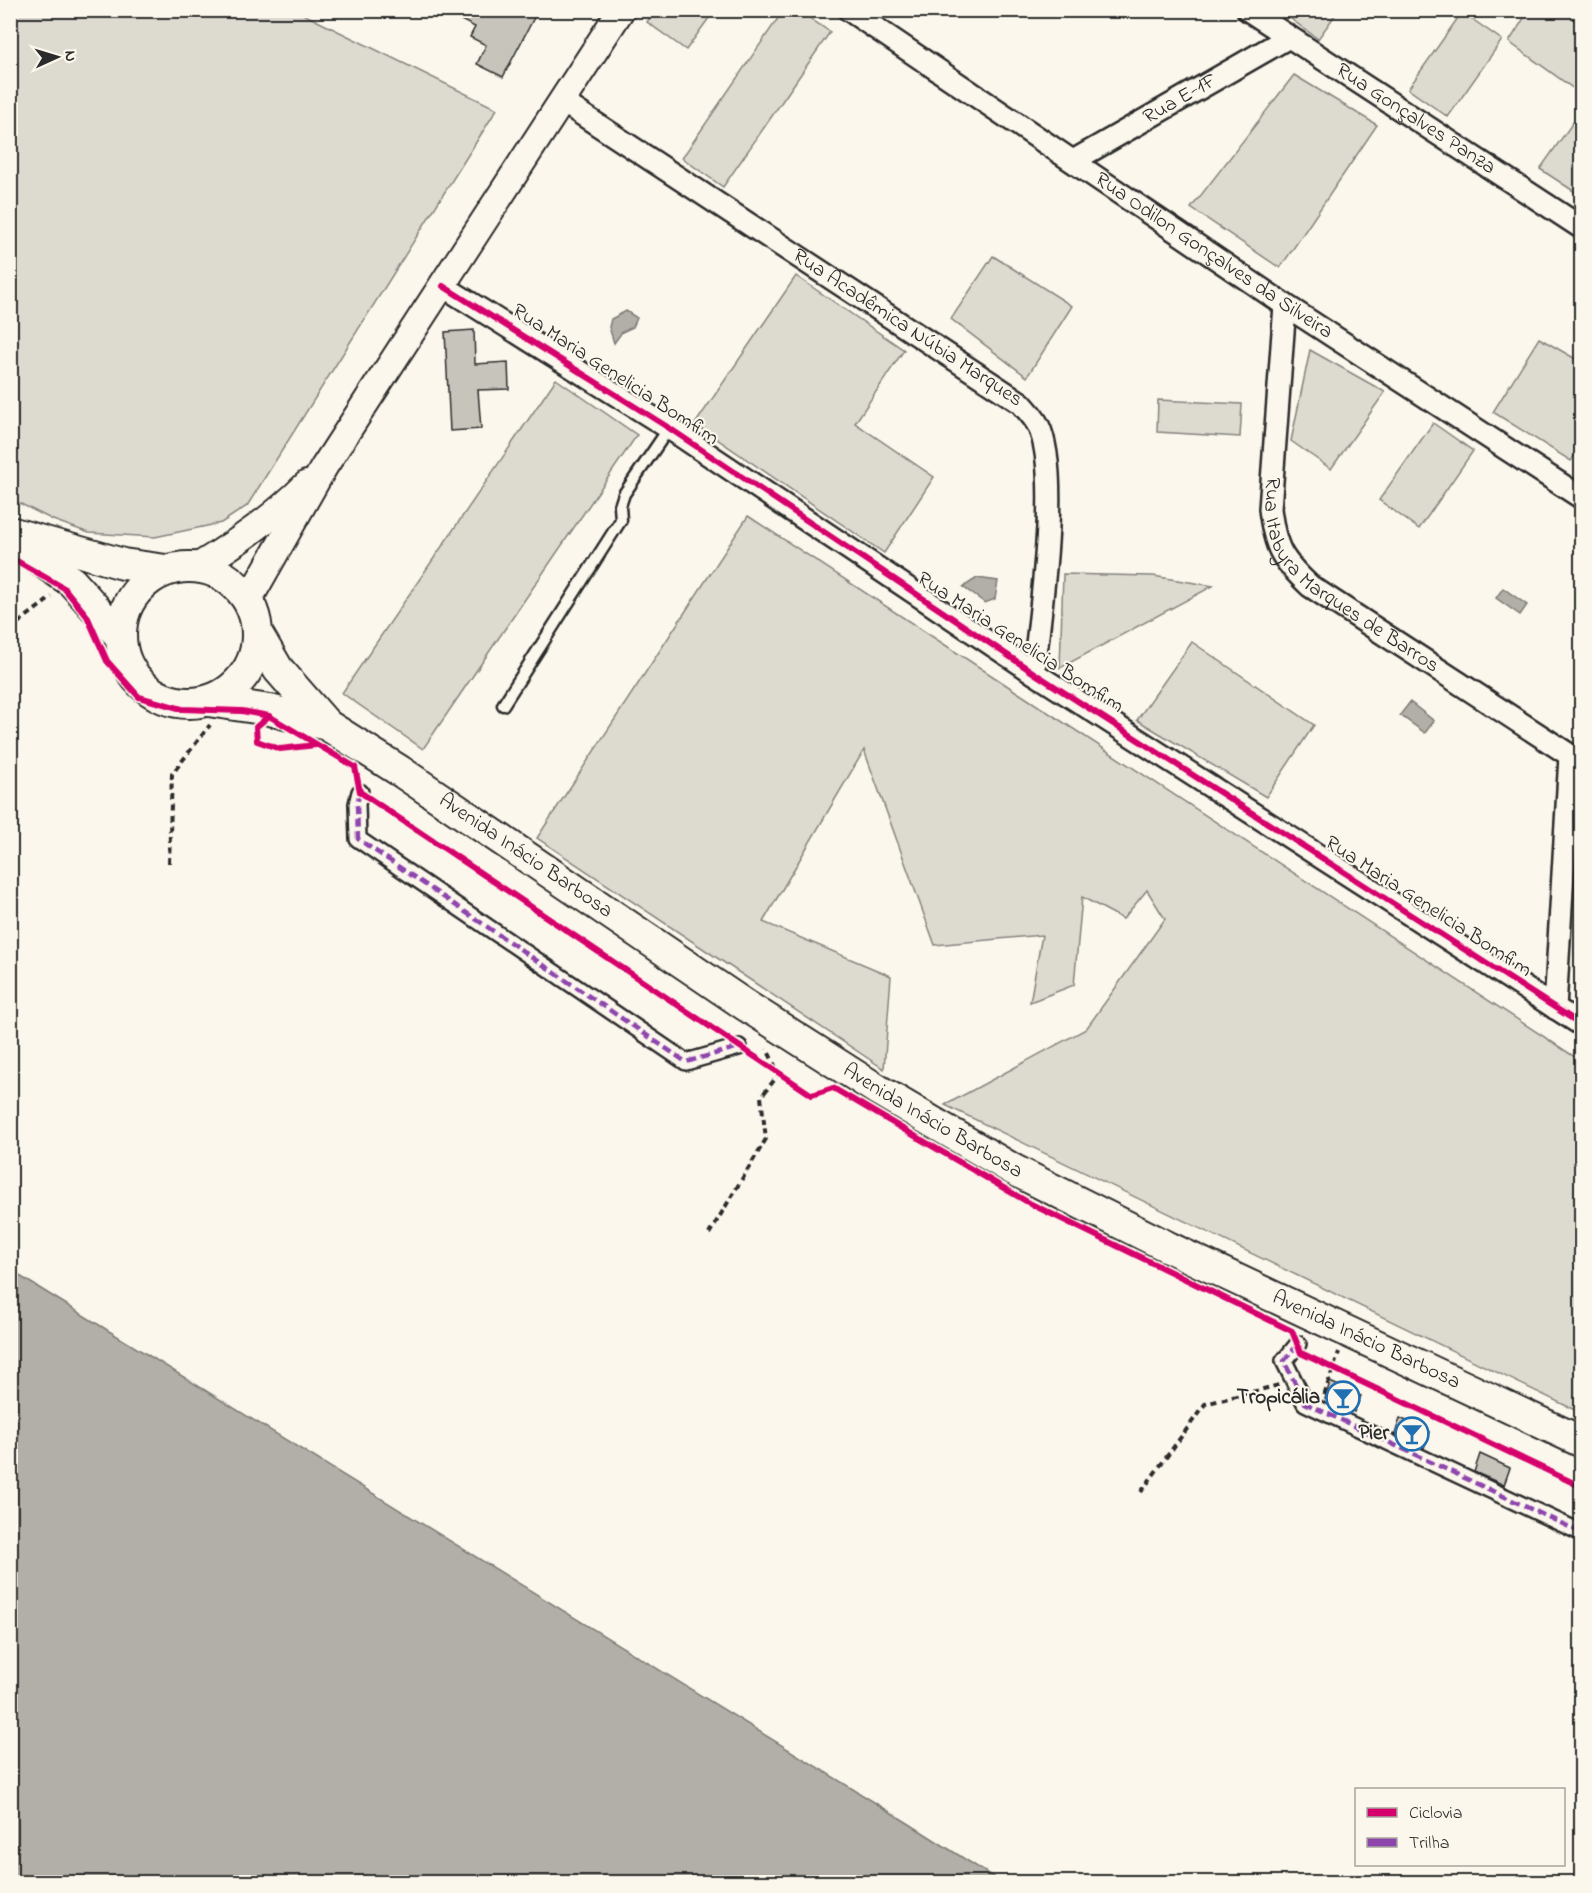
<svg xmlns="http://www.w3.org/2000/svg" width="1592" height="1893" viewBox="0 0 1592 1893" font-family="'Indie Flower',sans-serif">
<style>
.green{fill:#dddad0;stroke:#84827e;stroke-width:1.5}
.water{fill:#b1afa7;stroke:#7b7a75;stroke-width:1.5}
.building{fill:#c7c4bc;stroke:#2b2b2b;stroke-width:1.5}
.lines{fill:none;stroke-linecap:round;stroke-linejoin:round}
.service-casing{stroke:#2b2b2b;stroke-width:15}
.pedestrian-casing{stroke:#2b2b2b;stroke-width:20}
.minor-casing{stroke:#2b2b2b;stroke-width:26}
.tertiary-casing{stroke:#2b2b2b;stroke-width:30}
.secondary-casing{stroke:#2b2b2b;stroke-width:34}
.path{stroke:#2b2b2b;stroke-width:4;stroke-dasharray:6 4.5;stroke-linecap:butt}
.service{stroke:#fbf7ec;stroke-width:10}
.pedestrian{stroke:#fbf7ec;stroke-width:15}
.minor{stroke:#fbf7ec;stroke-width:21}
.tertiary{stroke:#fbf7ec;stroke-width:26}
.secondary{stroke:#fbf7ec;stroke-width:30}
.quiet{stroke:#8e44ad;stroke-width:4.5;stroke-dasharray:9 4.5;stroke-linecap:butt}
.cycleway-casing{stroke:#fbf7ec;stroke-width:10}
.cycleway{stroke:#d6006c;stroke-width:6}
.labels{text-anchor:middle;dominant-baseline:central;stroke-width:4.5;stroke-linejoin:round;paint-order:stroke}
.street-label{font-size:21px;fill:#2b2b2b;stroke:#fbf7ec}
.poi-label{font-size:21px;font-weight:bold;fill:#2b2b2b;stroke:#fbf7ec;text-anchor:end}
</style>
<rect width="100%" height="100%" fill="#fbf7ec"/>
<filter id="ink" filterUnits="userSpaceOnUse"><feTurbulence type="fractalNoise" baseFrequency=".0167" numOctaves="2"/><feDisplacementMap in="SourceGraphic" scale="12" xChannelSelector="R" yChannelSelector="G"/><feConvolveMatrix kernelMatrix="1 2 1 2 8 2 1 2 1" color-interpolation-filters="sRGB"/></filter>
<g filter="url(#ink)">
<g class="green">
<path d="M 655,10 L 714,10 L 714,11 L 686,50 L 647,22 Z"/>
<path d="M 1279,10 L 1338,10 L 1338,11 L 1318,39 Z"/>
<path d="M 1529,10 L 1581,11 L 1581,94 L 1509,42 Z"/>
<path d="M 10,11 L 297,11 L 497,109 L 247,506 L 221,523 L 155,537 L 89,533 L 53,520 L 11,499 Z"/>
<path d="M 783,11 L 799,11 L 830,32 L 723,187 L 682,158 Z"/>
<path d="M 1462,12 L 1502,40 L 1448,117 L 1408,89 Z"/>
<path d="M 1294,75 L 1377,125 L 1280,268 L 1191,208 Z"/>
<path d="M 1581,111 L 1581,196 L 1540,169 Z"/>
<path d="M 993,256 L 1072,306 L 1027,377 L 951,319 Z"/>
<path d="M 796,276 L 904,350 L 855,423 L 934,477 L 884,553 L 695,424 Z"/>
<path d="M 1539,338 L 1581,362 L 1581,446 L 1571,461 L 1493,412 Z"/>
<path d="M 1310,350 L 1385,392 L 1331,469 L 1291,441 Z"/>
<path d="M 556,379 L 637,435 L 423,749 L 342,693 Z"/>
<path d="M 1158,400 L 1242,404 L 1240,437 L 1157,432 Z"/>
<path d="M 1433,423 L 1473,451 L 1419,529 L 1379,500 Z"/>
<path d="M 748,516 L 1581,1061 L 1581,1413 L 945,1105 L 1086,1029 L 1165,919 L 1147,890 L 1123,919 L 1082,897 L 1074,985 L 1030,1002 L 1042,935 L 935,945 L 864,750 L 763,922 L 891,976 L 884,1069 L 537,838 Z"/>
<path d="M 1063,574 L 1153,576 L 1213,586 L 1060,668 Z"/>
<path d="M 1192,642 L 1314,725 L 1266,797 L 1137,720 Z"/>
</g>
<g class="water">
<path d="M 626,311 L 637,318 L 633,327 L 622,332 L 614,343 L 609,327 L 611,319 Z"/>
<path d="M 977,578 L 998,581 L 995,599 L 985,603 L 963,587 Z"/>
<path d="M 1503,588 L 1527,605 L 1520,615 L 1496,598 Z"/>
<path d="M 1410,702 L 1434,721 L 1425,733 L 1400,715 Z"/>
<path d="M 10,1270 L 908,1823 L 1001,1882 L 11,1882 Z"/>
</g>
<g class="building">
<path d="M 441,10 L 538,10 L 503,77 L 477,64 L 486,45 L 470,37 L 475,27 Z"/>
<path d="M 474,330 L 475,364 L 508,362 L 509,389 L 478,390 L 481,429 L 450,431 L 445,332 Z"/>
<path d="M 1330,1382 L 1361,1396 L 1354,1412 L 1325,1399 Z"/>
<path d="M 1400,1418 L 1430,1432 L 1424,1448 L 1395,1434 Z"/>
<path d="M 1480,1454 L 1510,1468 L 1504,1485 L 1474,1472 Z"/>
</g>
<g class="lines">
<defs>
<path id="service" d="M 503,705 L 621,520 L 620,506 L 624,494 L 669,428"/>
<g id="pedestrian">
<path d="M 360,792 L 357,804 L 358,839 L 686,1062 L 739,1047"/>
<path d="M 1298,1344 L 1284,1361 L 1305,1403 L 1582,1533"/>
</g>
<g id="minor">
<path id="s1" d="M 849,10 L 1285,305 L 1582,498"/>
<path id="s2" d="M 1248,10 L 1582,228"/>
<path id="s3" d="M 563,102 L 1021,403 C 1026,409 1034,417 1038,425 C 1062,473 1039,616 1034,673"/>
<path id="s4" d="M 1073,161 L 1289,37"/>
<path d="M 443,286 L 669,428 L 1034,673 L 1582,1025"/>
<path id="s5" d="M 1285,305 L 1270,509 C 1275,548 1281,559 1310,586 L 1582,763"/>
<path d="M 1555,1008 L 1570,756"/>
</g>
<g id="tertiary">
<path d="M 197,567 C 237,543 274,517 307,484"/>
<path d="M 248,601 L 324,467 L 621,10"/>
</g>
<g id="secondary">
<path d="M 10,532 L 123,564 L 166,570"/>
<path d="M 10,540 L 72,582 L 120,636"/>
<circle cx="189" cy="635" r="68"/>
<path id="s6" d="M 257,633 L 278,669 L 327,725 L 400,771 L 745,1005 L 878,1090 L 1014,1170 L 1170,1248 L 1582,1442"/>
<path d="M 208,701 L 270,710 L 327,725"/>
</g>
</defs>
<use href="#service" class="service-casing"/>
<use href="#pedestrian" class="pedestrian-casing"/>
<use href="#minor" class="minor-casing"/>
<use href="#tertiary" class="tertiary-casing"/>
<use href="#secondary" class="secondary-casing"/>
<g class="path">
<path d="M 10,629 L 52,597"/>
<path d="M 169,863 L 172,774 L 210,725"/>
<path d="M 709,1234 L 766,1139 L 761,1097 L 779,1074 L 767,1049"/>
<path d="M 1324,1395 L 1339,1352"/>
<path d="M 1141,1492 L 1205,1404 L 1279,1385"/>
</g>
<use href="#service" class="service"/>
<use href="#pedestrian" class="pedestrian"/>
<use href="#minor" class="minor"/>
<use href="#tertiary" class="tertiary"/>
<use href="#secondary" class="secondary"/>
<g class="quiet">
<path d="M 360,792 L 357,804 L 358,839 L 686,1062 L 739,1047"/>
<path d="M 1298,1344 L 1284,1361 L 1305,1403 L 1582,1533"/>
</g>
<defs>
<g id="cycleway">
<path d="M 443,286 L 669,428 L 1034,673 L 1582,1025"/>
<path d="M 10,557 L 64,588 L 87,616 L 107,661 L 139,697 L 182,709 L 242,711 L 269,716"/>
<path d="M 316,745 L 280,749 L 257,741 L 256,727 L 269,716 L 355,767 L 360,792 L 812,1095 L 833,1088 L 1031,1204 L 1292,1331 L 1301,1353 L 1582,1487"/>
</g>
</defs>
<use href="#cycleway" class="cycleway-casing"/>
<use href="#cycleway" class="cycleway"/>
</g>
</g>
<defs>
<symbol id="bar-ring" viewBox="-11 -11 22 22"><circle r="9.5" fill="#fbf7ec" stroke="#1f6fb2" stroke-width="1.5"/><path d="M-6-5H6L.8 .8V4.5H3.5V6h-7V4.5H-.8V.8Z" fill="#1f6fb2"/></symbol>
</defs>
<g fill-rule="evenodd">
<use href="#bar-ring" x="1324" y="1379" width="38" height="38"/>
<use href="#bar-ring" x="1393" y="1415" width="38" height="38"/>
</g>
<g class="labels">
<g class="street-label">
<text stroke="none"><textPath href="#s4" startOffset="124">Rua E-1F</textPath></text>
<text stroke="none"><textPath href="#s2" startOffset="200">Rua Gonçalves Panza</textPath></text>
<text stroke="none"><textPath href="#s1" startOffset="440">Rua Odilon Gonçalves da Silveira</textPath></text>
<text stroke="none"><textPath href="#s3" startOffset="412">Rua Acadêmica Núbia Marques</textPath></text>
<text transform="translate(615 375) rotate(33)">Rua Maria Genelicia Bomfim</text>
<text stroke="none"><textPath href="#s5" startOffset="309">Rua Itabyra Marques de Barros</textPath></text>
<text transform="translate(1020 643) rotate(33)">Rua Maria Genelicia Bomfim</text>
<text stroke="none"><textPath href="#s6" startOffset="354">Avenida Inácio Barbosa</textPath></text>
<text transform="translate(1428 907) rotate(33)">Rua Maria Genelicia Bomfim</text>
<text stroke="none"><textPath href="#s6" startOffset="840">Avenida Inácio Barbosa</textPath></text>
<text stroke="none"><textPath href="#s6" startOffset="1326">Avenida Inácio Barbosa</textPath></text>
</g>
<g class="poi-label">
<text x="1320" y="1398">Tropicália</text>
<text x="1389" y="1434">Pier</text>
</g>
</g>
<rect width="1592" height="1893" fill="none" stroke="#fbf7ec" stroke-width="36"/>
<rect x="18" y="18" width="1556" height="1857" fill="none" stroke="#2b2b2b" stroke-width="2" filter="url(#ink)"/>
<rect x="1355" y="1788" width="210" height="78" fill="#fbf7ec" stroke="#a8a59f" stroke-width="1.5"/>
<rect x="1367" y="1808" width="30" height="9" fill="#d6006c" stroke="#a8a59f" stroke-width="1.5"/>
<text x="1409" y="1818" font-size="18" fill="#2b2b2b">Ciclovia</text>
<rect x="1367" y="1838" width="30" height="9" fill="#8e44ad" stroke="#a8a59f" stroke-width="1.5"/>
<text x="1409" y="1848" font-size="18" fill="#2b2b2b">Trilha</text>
<g transform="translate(57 57) rotate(86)" stroke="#fbf7ec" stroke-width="4.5" paint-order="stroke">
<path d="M0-4.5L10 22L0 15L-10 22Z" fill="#2b2b2b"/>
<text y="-9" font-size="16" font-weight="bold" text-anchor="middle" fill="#2b2b2b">N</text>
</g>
</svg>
